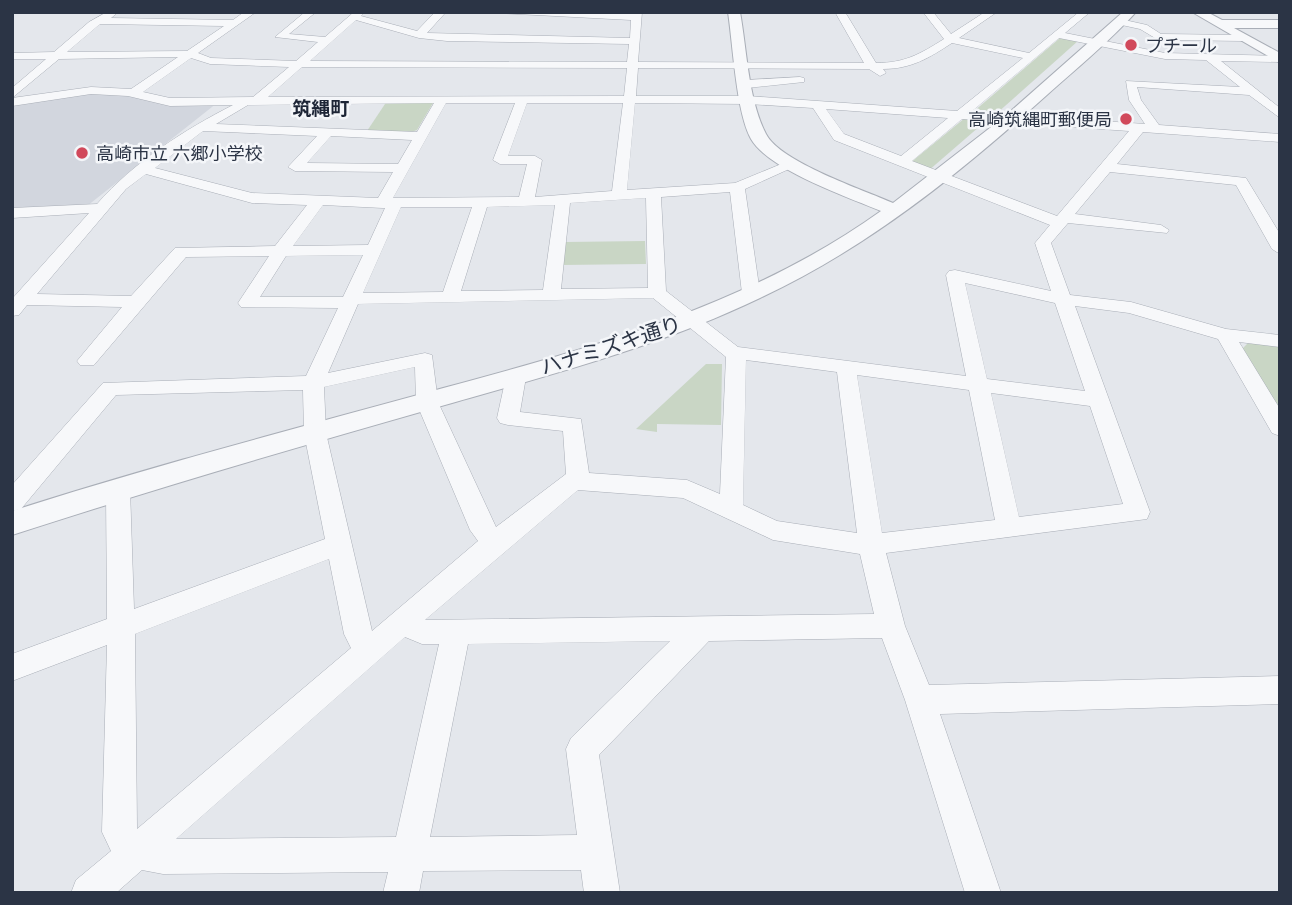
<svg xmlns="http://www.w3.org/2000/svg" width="1292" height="905" viewBox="0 0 1292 905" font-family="Roboto,'Noto Sans JP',sans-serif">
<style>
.built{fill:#d2d6de}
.green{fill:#c9d6c5}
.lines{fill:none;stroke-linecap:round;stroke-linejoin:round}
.minor-casing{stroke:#a9aeb7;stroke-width:1}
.tertiary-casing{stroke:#a9aeb7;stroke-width:2}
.minor{fill:#f7f8fa;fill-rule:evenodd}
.tertiary{fill:#f7f8fa;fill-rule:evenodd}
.poi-dot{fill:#d1495b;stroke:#f4f6f9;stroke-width:2.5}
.labels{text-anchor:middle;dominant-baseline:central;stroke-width:5;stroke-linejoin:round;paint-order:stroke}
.far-poi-label{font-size:18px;fill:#2b3445;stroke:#f4f6f9;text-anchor:start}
.far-neighbourhood-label{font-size:19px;font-weight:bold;fill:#1d2536;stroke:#f4f6f9}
.street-label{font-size:21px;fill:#2b3445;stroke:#f4f6f9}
</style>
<rect width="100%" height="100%" fill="#e4e7ec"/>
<path class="built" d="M 67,92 L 134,93 L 163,103 L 217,103 L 87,206 L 12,211 L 12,104 Z"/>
<g class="green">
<path d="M 1060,38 L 1078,41 L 996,114 L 973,112 Z"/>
<path d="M 387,101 L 430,101 L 433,103 L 417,130 L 409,133 L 367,131 Z"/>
<path d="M 965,118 L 987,120 L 928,171 L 910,163 Z"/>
<path d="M 645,241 L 646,264 L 562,265 L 565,242 Z"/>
<path d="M 1248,343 L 1280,347 L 1280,409 L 1242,349 Z"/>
<path d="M 706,364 L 722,364 L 721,425 L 657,424 L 657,432 L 636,429 Z"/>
</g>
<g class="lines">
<defs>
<g id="minor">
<path d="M 107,12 L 116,14 L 111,18 L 233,20 L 244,12 L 256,12 L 198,53 L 211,58 L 296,61 L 318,42 L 275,37 L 305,12 L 316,12 L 289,34 L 325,37 L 354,12 L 365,12 L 361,16 L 417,31 L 435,12 L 446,12 L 427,33 L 630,38 L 631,20 L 478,12 L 642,12 L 638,62 L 864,63 L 835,12 L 845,12 L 876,63 C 905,63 920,54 944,39 L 923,12 L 933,12 L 951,34 L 985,12 L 997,12 L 959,38 L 1029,53 L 1079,12 L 1090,12 L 1065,33 L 1165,53 L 1280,56 L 1279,62 L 1221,61 L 1280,108 L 1280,118 L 1249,95 L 1137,87 L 1141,100 L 1159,125 L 1280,134 L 1280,142 L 1143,132 L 1117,164 L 1246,178 L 1280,234 L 1280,254 L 1272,249 L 1236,185 L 1110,172 L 1075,214 L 1161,225 L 1169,230 L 1167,233 L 1068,223 L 1051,243 L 1070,295 L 1131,302 L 1226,329 L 1280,335 L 1280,347 L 1239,342 L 1280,409 L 1280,436 L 1272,433 L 1218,339 L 1129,313 L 1075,306 L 1150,512 L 1147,519 L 886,553 L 905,626 L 929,685 L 1280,676 L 1280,704 L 940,714 L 1001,893 L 965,893 L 905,700 L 882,638 L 709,641 L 599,755 L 620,893 L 584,893 L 581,870 L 423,871 L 419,893 L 383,893 L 388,872 L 163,874 L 142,870 L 116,893 L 71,893 L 76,880 L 111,851 L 102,832 L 107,645 L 12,681 L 12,654 L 107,619 L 106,489 L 110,483 L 118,480 L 126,483 L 130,489 L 134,609 L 325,539 L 304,433 L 303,390 L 116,395 L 21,509 L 12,511 L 12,485 L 103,383 L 306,376 L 338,308 L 241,307 L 238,303 L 269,256 L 186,257 L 94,365 L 80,365 L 77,361 L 122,307 L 27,305 L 19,315 L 12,316 L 12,299 L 89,213 L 12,218 L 12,208 L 97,204 C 134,162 184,130 233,105 L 170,106 L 128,96 L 91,94 L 12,106 L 12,98 L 91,87 L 131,89 L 178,57 L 59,59 L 12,98 L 12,88 L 46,59 L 12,59 L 12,53 L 54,52 L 89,22 ZM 356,20 L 419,38 L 447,41 L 629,44 L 627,62 L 310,61 ZM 100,24 L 224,26 L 187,51 L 67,52 ZM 1059,38 L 1165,59 L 1206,60 L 1240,87 L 1126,81 L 1129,100 L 1145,124 L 971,112 ZM 952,43 L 1023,58 L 957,111 L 748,96 L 636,96 L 638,68 L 869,69 L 880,76 L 886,73 L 883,69 C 911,69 929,58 952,43 ZM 191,58 L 210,64 L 289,67 L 253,97 L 170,98 L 143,92 ZM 302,67 L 627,68 L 624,96 L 268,97 ZM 434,103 L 417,132 L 216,124 L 248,105 ZM 446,103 L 515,103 L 493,160 L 500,164 L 527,164 L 519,197 L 393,198 ZM 527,103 L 623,103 L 612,191 L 535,197 L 542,160 L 535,156 L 508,156 ZM 635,103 L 748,104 L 813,108 L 834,140 L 1050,225 L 1035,243 L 1051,291 L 955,270 L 949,271 L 946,275 L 966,376 L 738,347 L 666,291 L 661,197 L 730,192 L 742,293 L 751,298 L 760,293 L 745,189 L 798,165 L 786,162 L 735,183 L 627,190 ZM 826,109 L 948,118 L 901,156 L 844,134 ZM 962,119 L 1129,131 L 1057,216 L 912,161 ZM 203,131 L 317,136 L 288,167 L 295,171 L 393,172 L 378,198 L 252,193 L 155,168 ZM 331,136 L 412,140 L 398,164 L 307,163 ZM 146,174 L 252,203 L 307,205 L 275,246 L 175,248 L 131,296 L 37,294 L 126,189 ZM 646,198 L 648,288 L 561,289 L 570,203 ZM 323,205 L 383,208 L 385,208 L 368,245 L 293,246 ZM 555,205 L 543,290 L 461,291 L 487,207 ZM 401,207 L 472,207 L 443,292 L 363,293 ZM 363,255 L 343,297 L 260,297 L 286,256 ZM 965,283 L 1055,303 L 1085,391 L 987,379 ZM 653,298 L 726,357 L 720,494 L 687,480 L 589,473 L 581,419 L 520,412 L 526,377 L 516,370 L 506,377 L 497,418 L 500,423 L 508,425 L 563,431 L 566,474 L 496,527 L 438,402 L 432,355 L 425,353 L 328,373 L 358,304 ZM 746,360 L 837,372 L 857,533 L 777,521 L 743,505 ZM 415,367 L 416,402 L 470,530 L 478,541 L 372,631 L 326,433 L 324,387 ZM 857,375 L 969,390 L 995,520 L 882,533 ZM 991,393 L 1090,406 L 1123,504 L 1019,517 ZM 578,490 L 683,498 L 773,540 L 860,554 L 874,614 L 425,620 ZM 329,559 L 344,634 L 351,648 L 137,829 L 135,634 ZM 405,637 L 422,644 L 439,644 L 396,837 L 176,839 ZM 670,641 L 571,738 L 566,749 L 577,835 L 430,837 L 468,644 Z"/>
<path d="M 1120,19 L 1147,25 L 1161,34 L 1243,35 L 1248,38 L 1243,41 L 1171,40 L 1175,44 L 1170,47 L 1140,29 L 1117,24 Z"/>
<path d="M 800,77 L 804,78 L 804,82 L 747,88 L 741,84 L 747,80 Z"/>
</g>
<g id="tertiary">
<path d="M 728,12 L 740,12 C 747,50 748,99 766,134 C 780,162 864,190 893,203 L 1004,117 L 1123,12 L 1136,12 C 1109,42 1077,68 1048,94 C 959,174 869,247 760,298 C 656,348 542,377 431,409 C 290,449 151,490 12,535 L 12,511 C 152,466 294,429 436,390 C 591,348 749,306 881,211 C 848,197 769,170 751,139 C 736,112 733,45 728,12 Z"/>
<path d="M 1192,12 L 1207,12 L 1222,20 L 1280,20 L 1280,28 L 1234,28 L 1280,53 L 1280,63 Z"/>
</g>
</defs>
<use href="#minor" class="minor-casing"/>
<use href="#tertiary" class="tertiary-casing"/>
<use href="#minor" class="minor"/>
<use href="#tertiary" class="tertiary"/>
</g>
<g class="poi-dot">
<circle cx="1131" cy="45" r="7"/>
<circle cx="1126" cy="119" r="7"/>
<circle cx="82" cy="153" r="7"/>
</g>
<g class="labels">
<g class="far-poi-label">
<text x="1145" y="45">プチール</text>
<text x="1112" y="119" text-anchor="end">高崎筑縄町郵便局</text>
<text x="96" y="153">高崎市立 六郷小学校</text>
</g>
<g class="far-neighbourhood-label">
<text x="321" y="108">筑縄町</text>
</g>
<g class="street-label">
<text transform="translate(611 346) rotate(-18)">ハナミズキ通り</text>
</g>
</g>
<rect width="1292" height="905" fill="none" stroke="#2b3445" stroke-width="28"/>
</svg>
